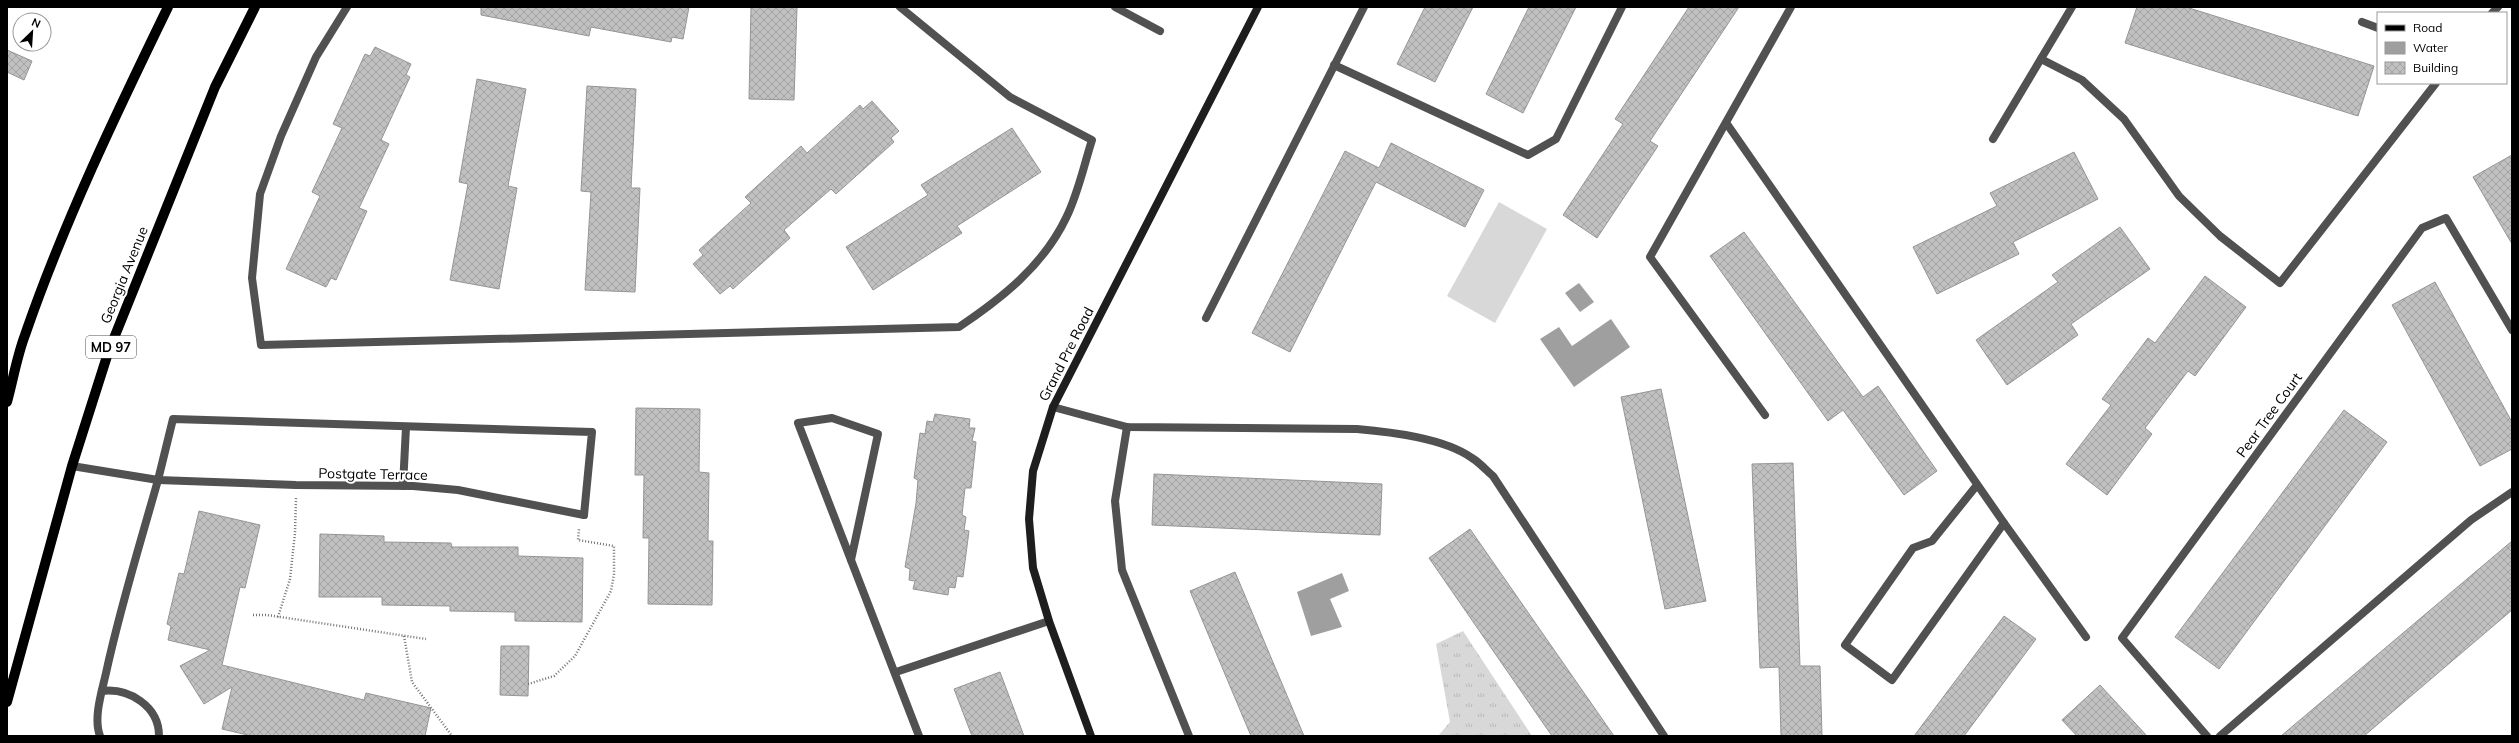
<svg xmlns="http://www.w3.org/2000/svg" width="2519" height="743" viewBox="0 0 2519 743" font-family="Mulish,sans-serif">
<style>
.grass{fill:url(#grass-tufts)}
.garden{fill:#d8d8d8}
.water{fill:#9f9f9f}
.building{fill:url(#building-cross-hatch);stroke:#959595}
.lines{fill:none;stroke-linecap:round;stroke-linejoin:round}
.path{stroke:#737373;stroke-width:2.5;stroke-dasharray:1 2;stroke-linecap:butt}
.lane{stroke:#515151;stroke-width:8}
.street{stroke:#515151;stroke-width:8}
.secondary{stroke:#1e1e1e;stroke-width:8}
.primary{stroke:#000;stroke-width:10}
.labels{text-anchor:middle;dominant-baseline:central;stroke-width:4;stroke-linejoin:round;paint-order:stroke}
.shield{fill:#fff;stroke:#4c4c4c;stroke-width:1}
.shield-label{font-size:13px;font-weight:bold;fill:#000}
.street-label{font-size:14px;fill:#000;stroke:#fff}
</style>
<defs>
<pattern id="grass-tufts" width="24" height="20" patternUnits="userSpaceOnUse"><rect width="24" height="20" fill="#d8d8d8"/><path d="M3 7l-1-3M5 7V3M7 7l1-3M15 17l-1-3M17 17v-4M19 17l1-3" fill="none" stroke="#b8b8b8"/></pattern>
<pattern id="building-cross-hatch" width="8" height="8" patternUnits="userSpaceOnUse"><rect width="8" height="8" fill="#c0c0c0"/><path d="M0 0l8 8M0 8l8-8" fill="none" stroke="#a3a3a3"/></pattern>
</defs>
<rect width="100%" height="100%" fill="#fff"/>
<path class="grass" d="M 1463,631 L 1532,736 L 1438,736 L 1450,722 L 1436,644 Z"/>
<path class="garden" d="M 1499,202 L 1547,229 L 1495,323 L 1447,296 Z"/>
<g class="water">
<path d="M 1579,283 L 1594,302 L 1580,312 L 1565,293 Z"/>
<path d="M 1611,319 L 1630,347 L 1574,387 L 1540,339 L 1559,327 L 1572,346 Z"/>
<path d="M 1342,573 L 1349,591 L 1330,599 L 1342,627 L 1311,636 L 1297,592 Z"/>
</g>
<g class="building">
<path d="M 481,7 L 689,7 L 683,39 L 672,37 L 671,42 L 591,27 L 589,36 L 481,15 Z"/>
<path d="M 751,7 L 797,7 L 794,100 L 749,99 Z"/>
<path d="M 1425,7 L 1473,7 L 1435,82 L 1397,64 Z"/>
<path d="M 1529,7 L 1576,7 L 1523,113 L 1486,94 Z"/>
<path d="M 1689,7 L 1739,7 L 1650,141 L 1658,146 L 1597,238 L 1563,215 L 1623,124 L 1615,119 Z"/>
<path d="M 2137,7 L 2186,7 L 2374,66 L 2358,116 L 2125,43 Z"/>
<path d="M 375,47 L 411,64 L 406,75 L 410,77 L 381,140 L 389,144 L 359,208 L 367,211 L 336,280 L 331,278 L 326,287 L 286,269 L 320,196 L 312,192 L 342,128 L 333,124 L 365,54 L 370,56 Z"/>
<path d="M 7,50 L 32,61 L 24,80 L 7,72 Z"/>
<path d="M 477,79 L 526,89 L 508,186 L 517,188 L 499,289 L 450,280 L 468,184 L 459,182 Z"/>
<path d="M 587,86 L 636,89 L 631,188 L 640,188 L 635,292 L 585,290 L 591,192 L 581,191 Z"/>
<path d="M 872,101 L 899,131 L 891,138 L 894,142 L 836,194 L 831,189 L 784,230 L 790,238 L 733,289 L 730,286 L 720,294 L 693,264 L 703,255 L 699,250 L 751,203 L 745,197 L 801,146 L 807,153 L 860,105 L 863,109 Z"/>
<path d="M 1012,128 L 1041,172 L 957,226 L 962,233 L 873,290 L 846,247 L 928,195 L 921,185 Z"/>
<path d="M 1391,143 L 1484,190 L 1465,227 L 1376,182 L 1290,352 L 1252,333 L 1345,151 L 1379,168 Z"/>
<path d="M 2074,152 L 2098,199 L 2013,242 L 2019,254 L 1937,294 L 1913,247 L 1997,206 L 1990,193 Z"/>
<path d="M 2512,155 L 2512,244 L 2473,177 Z"/>
<path d="M 2120,227 L 2150,269 L 2071,324 L 2078,335 L 2007,385 L 1976,340 L 2058,282 L 2052,275 Z"/>
<path d="M 1744,232 L 1863,397 L 1878,386 L 1937,471 L 1904,495 L 1843,410 L 1828,421 L 1710,256 Z"/>
<path d="M 2205,276 L 2246,307 L 2195,376 L 2188,371 L 2145,428 L 2152,434 L 2107,495 L 2066,464 L 2111,405 L 2102,399 L 2148,338 L 2155,343 Z"/>
<path d="M 2435,282 L 2512,422 L 2512,449 L 2480,466 L 2392,305 Z"/>
<path d="M 1661,389 L 1706,601 L 1665,609 L 1621,397 Z"/>
<path d="M 636,408 L 700,409 L 699,472 L 709,473 L 708,541 L 713,541 L 712,605 L 648,604 L 649,538 L 643,538 L 644,475 L 635,475 Z"/>
<path d="M 2344,410 L 2387,442 L 2219,669 L 2175,637 Z"/>
<path d="M 935,414 L 970,419 L 969,428 L 975,428 L 972,441 L 976,442 L 971,488 L 965,488 L 962,515 L 966,517 L 964,530 L 969,531 L 963,577 L 957,576 L 955,588 L 949,587 L 948,595 L 913,589 L 915,581 L 909,580 L 910,569 L 905,567 L 916,503 L 918,480 L 914,478 L 920,433 L 925,434 L 927,421 L 933,422 Z"/>
<path d="M 1793,463 L 1800,666 L 1820,666 L 1822,736 L 1781,736 L 1779,667 L 1760,668 L 1752,464 Z"/>
<path d="M 1154,474 L 1382,484 L 1380,535 L 1152,525 Z"/>
<path d="M 199,511 L 260,525 L 245,588 L 240,587 L 222,665 L 364,700 L 366,693 L 431,708 L 425,736 L 252,736 L 222,729 L 232,687 L 204,704 L 180,666 L 210,650 L 168,640 L 171,626 L 167,624 L 179,573 L 184,574 Z"/>
<path d="M 1470,529 L 1614,736 L 1552,736 L 1429,558 Z"/>
<path d="M 320,534 L 384,536 L 384,542 L 451,543 L 452,547 L 518,547 L 518,556 L 583,558 L 582,622 L 515,621 L 515,612 L 450,611 L 450,606 L 382,605 L 382,597 L 319,597 Z"/>
<path d="M 2512,541 L 2512,610 L 2364,736 L 2281,736 Z"/>
<path d="M 1235,572 L 1304,736 L 1251,736 L 1190,591 Z"/>
<path d="M 2004,616 L 2036,639 L 1964,736 L 1914,736 Z"/>
<path d="M 501,646 L 529,646 L 528,696 L 500,695 Z"/>
<path d="M 1000,672 L 1024,736 L 972,736 L 954,689 Z"/>
<path d="M 2100,685 L 2147,736 L 2077,736 L 2062,720 Z"/>
</g>
<g class="lines">
<g class="path">
<path d="M 253,615 L 267,615 L 426,639"/>
<path d="M 278,617 L 290,579 L 295,533 L 296,498"/>
<path d="M 404,636 L 412,682 L 452,736"/>
<path d="M 528,684 L 554,676 L 575,656 L 611,591 L 614,574 L 614,546 L 578,540 L 579,529"/>
</g>
<g class="lane">
<path d="M 347,7 L 316,57 L 281,136 L 260,194 L 252,278 L 261,345 L 959,327 C 1002,298 1043,266 1066,218 C 1078,194 1084,165 1092,140 L 1010,97 L 900,7"/>
<path d="M 2492,13 L 2498,7"/>
<path d="M 2362,22 L 2378,28"/>
<path d="M 2041,59 L 2082,80 L 2124,119 L 2179,196 L 2220,236 L 2280,283 L 2436,83"/>
<path d="M 1334,65 L 1528,155 L 1556,139 L 1622,7"/>
<path d="M 1727,124 C 1820,257 1912,390 2004,523 L 1892,680 L 1845,645 L 1913,548 L 1932,541 L 1977,485"/>
<path d="M 1993,139 L 2072,7"/>
<path d="M 1206,318 L 1364,7"/>
<path d="M 1053,407 L 1127,427 L 1357,429 C 1391,432 1444,438 1472,458 C 1480,463 1486,470 1493,476 L 1664,736"/>
<path d="M 1765,415 L 1650,257 L 1791,7"/>
<path d="M 1127,427 L 1115,501 L 1122,570 L 1189,736"/>
<path d="M 158,480 L 173,419 L 592,432 L 584,515"/>
<path d="M 403,486 L 406,427"/>
<path d="M 2004,523 L 2086,637"/>
<path d="M 851,560 L 878,434 L 832,418 L 798,423 L 919,736"/>
<path d="M 896,672 L 1049,621"/>
</g>
<g class="street">
<path d="M 1115,7 L 1160,31"/>
<path d="M 72,466 L 158,480 L 296,485 L 413,486 L 458,490 L 584,515"/>
<path d="M 102,691 C 129,688 159,706 159,736"/>
<path d="M 100,736 C 93,718 102,691 106,673 C 120,608 140,544 158,480"/>
<path d="M 2207,736 L 2122,638 L 2422,228 L 2446,218 L 2512,330"/>
<path d="M 2220,736 L 2471,520 L 2512,492"/>
</g>
<path class="secondary" d="M 1091,736 L 1049,621 L 1033,568 L 1029,519 L 1033,471 L 1053,407 L 1258,7"/>
<g class="primary">
<path d="M 7,402 C 13,380 17,356 25,335 C 64,222 116,114 168,7"/>
<path d="M 7,702 L 72,466 L 108,353 L 215,87 L 255,7"/>
</g>
</g>
<g class="labels">
<rect class="shield" x="86" y="336" width="50" height="22" rx="3"/>
<g class="shield-label">
<text x="111" y="347">MD 97</text>
</g>
<g class="street-label">
<text transform="translate(124 275) rotate(-68)">Georgia Avenue</text>
<text transform="translate(1066 354) rotate(-63)">Grand Pre Road</text>
<text transform="translate(2269 415) rotate(-54)">Pear Tree Court</text>
<text transform="translate(373 474) rotate(1)">Postgate Terrace</text>
</g>
</g>
<rect width="2519" height="743" fill="none" stroke="#000000" stroke-width="16"/>
<rect x="2377" y="12" width="130" height="72" fill="#ffffff" stroke="#999999"/>
<rect x="2385" y="25" width="20" height="6" fill="#000000" stroke="#999999"/>
<text x="2413" y="32" font-size="12" fill="#000000">Road</text>
<rect x="2385" y="42" width="20" height="12" fill="#9f9f9f" stroke="#999999"/>
<text x="2413" y="52" font-size="12" fill="#000000">Water</text>
<rect x="2385" y="62" width="20" height="12" fill="url(#building-cross-hatch)" stroke="#999999"/>
<text x="2413" y="72" font-size="12" fill="#000000">Building</text>
<g transform="translate(32 32) rotate(25)"><circle r="19" fill="#ffffff" stroke="#999999"/>
<path d="M0-3L7 15L0 10L-7 15Z" fill="#000000"/>
<text y="-6" font-size="11" font-weight="bold" text-anchor="middle" fill="#000000">N</text>
</g>
</svg>
